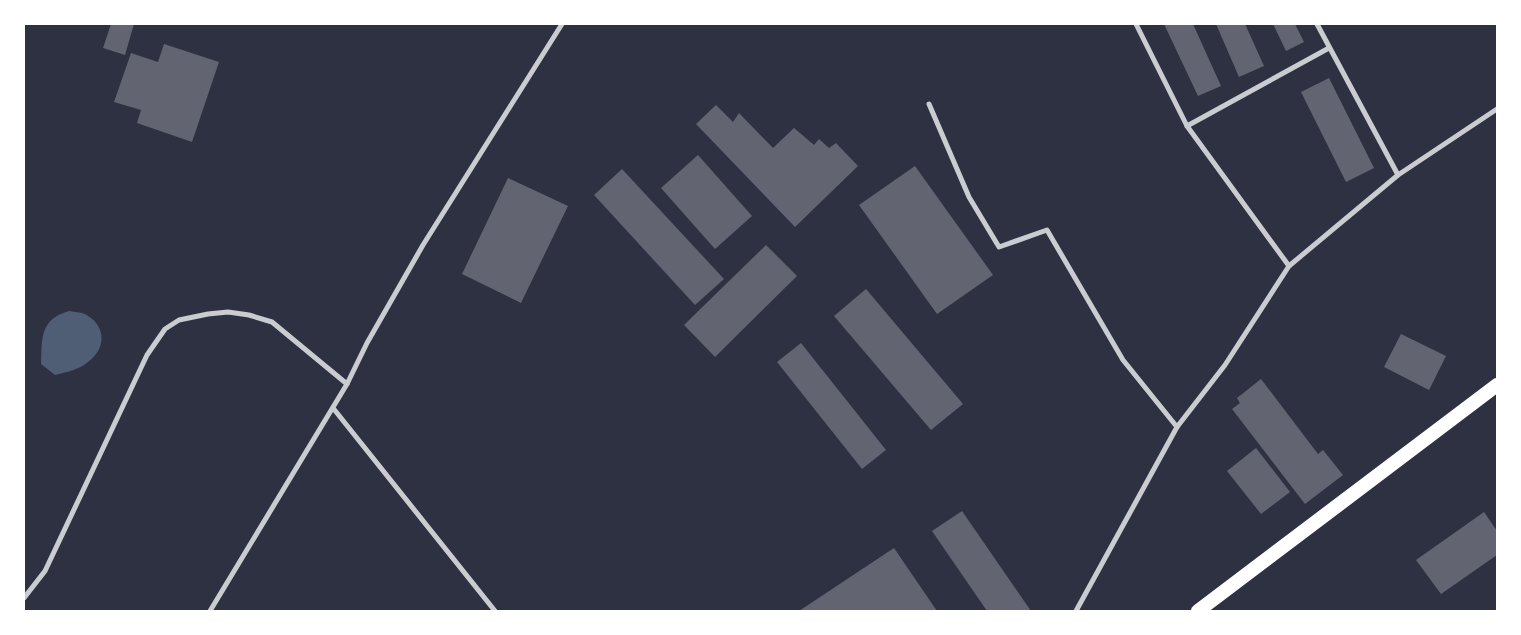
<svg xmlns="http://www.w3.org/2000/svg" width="1521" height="635" viewBox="0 0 1521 635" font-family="'Libre Baskerville',serif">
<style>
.water{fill:#4f5d75}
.building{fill:#626471}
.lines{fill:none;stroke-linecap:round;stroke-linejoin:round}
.minor{stroke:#caccd0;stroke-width:5}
.trunk{stroke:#fff;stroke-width:14}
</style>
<rect width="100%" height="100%" fill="#2d3142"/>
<path class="water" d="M 69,311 C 74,312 80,312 85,314 C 106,325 107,348 88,362 C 79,370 66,372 55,375 L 41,364 C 42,338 40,319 69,311 Z"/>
<g class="building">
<path d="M 111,24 L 134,24 L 125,55 L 103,48 Z"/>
<path d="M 1164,24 L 1193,24 L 1221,86 L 1198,96 Z"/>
<path d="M 1216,24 L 1245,24 L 1264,66 L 1239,77 Z"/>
<path d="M 1273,24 L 1295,24 L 1304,42 L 1286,51 Z"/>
<path d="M 164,44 L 219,62 L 192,142 L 137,123 L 141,110 L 114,102 L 131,53 L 158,62 Z"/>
<path d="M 1329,78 L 1374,168 L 1346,182 L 1301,92 Z"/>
<path d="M 716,105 L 733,122 L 739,113 L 773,148 L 794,128 L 814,145 L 819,139 L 829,148 L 836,143 L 858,166 L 795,227 L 696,124 Z"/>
<path d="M 698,155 L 752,216 L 715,249 L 661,188 Z"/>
<path d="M 915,166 L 993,275 L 937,314 L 859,205 Z"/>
<path d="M 622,169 L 724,279 L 695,305 L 594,195 Z"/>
<path d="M 508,178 L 568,206 L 521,303 L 462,274 Z"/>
<path d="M 766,245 L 797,276 L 715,357 L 684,325 Z"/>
<path d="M 866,289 L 963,404 L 931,430 L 834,316 Z"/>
<path d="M 1401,334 L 1446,356 L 1429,390 L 1384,367 Z"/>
<path d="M 801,343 L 886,450 L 862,469 L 777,362 Z"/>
<path d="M 1261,379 L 1318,454 L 1323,450 L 1343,475 L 1305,504 L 1232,409 L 1240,403 L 1237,398 Z"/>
<path d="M 1256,448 L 1290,492 L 1261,514 L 1227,471 Z"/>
<path d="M 962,511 L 1031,611 L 987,611 L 932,531 Z"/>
<path d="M 1484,512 L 1497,531 L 1497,555 L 1441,594 L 1416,560 Z"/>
<path d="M 894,548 L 937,611 L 799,611 Z"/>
</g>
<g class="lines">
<g class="minor">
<path d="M 1136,24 L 1187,126 L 1289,266"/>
<path d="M 1317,24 L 1398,175"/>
<path d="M 929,104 L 969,197 L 999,247 L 1047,230 L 1123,360 L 1177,427"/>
<path d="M 1187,126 L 1329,48"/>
<path d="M 333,408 L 495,611"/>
<path d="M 24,598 L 45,571 L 147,355 L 165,329 L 179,320 L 208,314 L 228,312 L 249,315 L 272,322 L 347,384"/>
<path d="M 210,611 L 347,384 L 367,343 L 423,245 L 562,24"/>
<path d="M 1076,611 L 1177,427 L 1225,365 L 1289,266 L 1398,175 L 1497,109"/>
</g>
<path class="trunk" d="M 1198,611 L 1497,385"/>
</g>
<rect width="1521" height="635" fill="none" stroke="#ffffff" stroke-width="50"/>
</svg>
